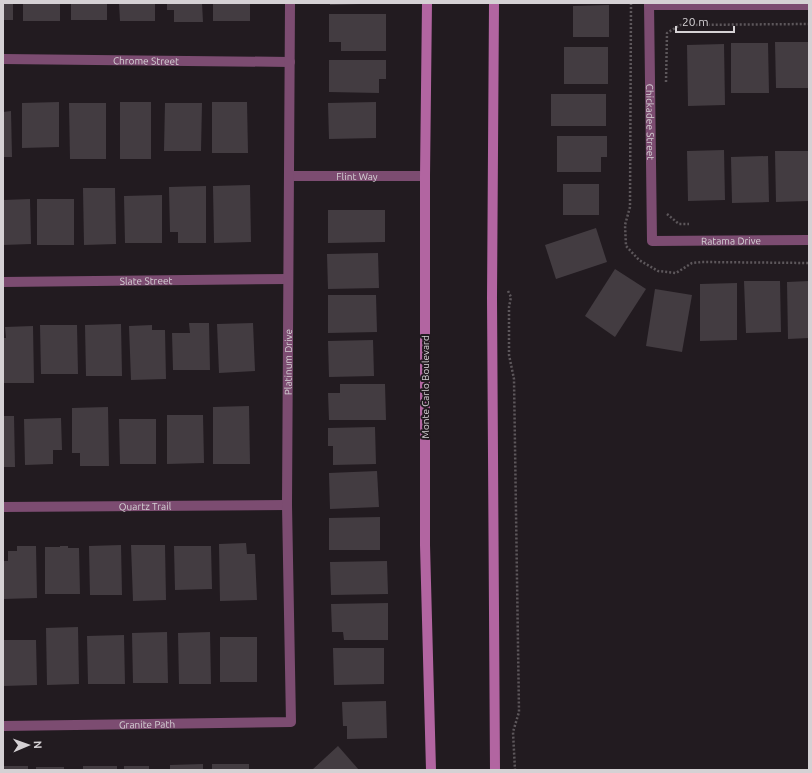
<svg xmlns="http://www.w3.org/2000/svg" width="812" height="773" viewBox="0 0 812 773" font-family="Ubuntu,sans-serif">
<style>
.building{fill:#433c41}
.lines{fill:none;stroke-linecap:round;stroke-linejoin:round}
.path{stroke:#5d575b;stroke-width:2.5;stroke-dasharray:2 2;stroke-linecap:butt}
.street{stroke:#7c4c71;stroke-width:10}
.secondary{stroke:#b265a1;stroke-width:10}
.labels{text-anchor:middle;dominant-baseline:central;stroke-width:4;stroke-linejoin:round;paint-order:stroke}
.street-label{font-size:10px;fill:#d5d1d4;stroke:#221b20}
</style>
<rect width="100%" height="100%" fill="#221b20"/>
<g class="building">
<rect x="3" y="3" width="10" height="17"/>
<rect x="23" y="3" width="37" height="18"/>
<rect x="71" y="3" width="36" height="17"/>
<path d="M 119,3 L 155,3 L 155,21 L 120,21 Z"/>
<path d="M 167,3 L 202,3 L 203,22 L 174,22 L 174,10 L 167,10 Z"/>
<rect x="213" y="3" width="37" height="18"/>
<path d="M 330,3 L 360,3 L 360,4 L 330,5 Z"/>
<path d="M 609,5 L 609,37 L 573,37 L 573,6 Z"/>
<path d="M 329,14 L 386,14 L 386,51 L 341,51 L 341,42 L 329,42 Z"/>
<path d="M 775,42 L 809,42 L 809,88 L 776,88 Z"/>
<path d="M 731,43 L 768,43 L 769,93 L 731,93 Z"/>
<path d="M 724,44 L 725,105 L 688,106 L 687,45 Z"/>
<rect x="564" y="47" width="44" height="37"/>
<path d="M 329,60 L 386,60 L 386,79 L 379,79 L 379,93 L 329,92 Z"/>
<rect x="551" y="94" width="55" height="32"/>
<path d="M 59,102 L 59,147 L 22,148 L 22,103 Z"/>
<rect x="120" y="102" width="31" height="57"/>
<path d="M 212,102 L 247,102 L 248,153 L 212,153 Z"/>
<path d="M 376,102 L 376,138 L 329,139 L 328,103 Z"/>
<path d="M 69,103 L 106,103 L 106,159 L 70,159 Z"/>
<path d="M 165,103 L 202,103 L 201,151 L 164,151 Z"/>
<path d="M 11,111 L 12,157 L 3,157 L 3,112 Z"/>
<path d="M 557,136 L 607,136 L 607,157 L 601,157 L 601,172 L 557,172 Z"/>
<path d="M 724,150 L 725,200 L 688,201 L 687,151 Z"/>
<path d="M 775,151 L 809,151 L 809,201 L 776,202 Z"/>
<path d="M 768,156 L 769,202 L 732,203 L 731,157 Z"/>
<rect x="563" y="184" width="36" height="31"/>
<path d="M 250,185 L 251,242 L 214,243 L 213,186 Z"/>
<path d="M 206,186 L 206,243 L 178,243 L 178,232 L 170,232 L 169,187 Z"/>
<path d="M 83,188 L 115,188 L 116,244 L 84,245 Z"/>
<path d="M 162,195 L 162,243 L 125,243 L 124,196 Z"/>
<path d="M 30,199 L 31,244 L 3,245 L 3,200 Z"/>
<rect x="37" y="199" width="37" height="46"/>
<path d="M 328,210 L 385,210 L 385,242 L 328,243 Z"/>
<path d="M 596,228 L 607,262 L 556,279 L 545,245 Z"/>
<path d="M 378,253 L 379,288 L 328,289 L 327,254 Z"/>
<path d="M 615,269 L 646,289 L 615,337 L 585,316 Z"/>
<path d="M 744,281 L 780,281 L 781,332 L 746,333 Z"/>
<path d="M 809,281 L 809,338 L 788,339 L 787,282 Z"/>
<path d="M 737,283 L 737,340 L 700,341 L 700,284 Z"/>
<path d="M 655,289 L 692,295 L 682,352 L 646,346 Z"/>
<path d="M 328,295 L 376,295 L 377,332 L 328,333 Z"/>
<path d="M 189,323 L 209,323 L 210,370 L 173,370 L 172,333 L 190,333 Z"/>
<path d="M 253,323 L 255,371 L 219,373 L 217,324 Z"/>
<path d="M 121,324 L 122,376 L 86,376 L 85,325 Z"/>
<path d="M 40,325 L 77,325 L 78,374 L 41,374 Z"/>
<path d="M 152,325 L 152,330 L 165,330 L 166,379 L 131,380 L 129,326 Z"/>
<path d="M 33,326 L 34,383 L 3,383 L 3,338 L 6,338 L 5,327 Z"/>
<path d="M 373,340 L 374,376 L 329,377 L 328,341 Z"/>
<path d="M 340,384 L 385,384 L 386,420 L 329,420 L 328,393 L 340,393 Z"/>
<path d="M 249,406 L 250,464 L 213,464 L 213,407 Z"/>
<path d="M 108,407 L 109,466 L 80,466 L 80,453 L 72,453 L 72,408 Z"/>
<path d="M 167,415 L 203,415 L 204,463 L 167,464 Z"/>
<path d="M 3,416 L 14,416 L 15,467 L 3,467 Z"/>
<path d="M 61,418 L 62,450 L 53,450 L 53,464 L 25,465 L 24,419 Z"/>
<path d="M 119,419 L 156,419 L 156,464 L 120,464 Z"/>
<path d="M 375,427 L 376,464 L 333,465 L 333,446 L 328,446 L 328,428 Z"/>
<path d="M 377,471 L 379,507 L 330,509 L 329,473 Z"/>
<path d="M 380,517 L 380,550 L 329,550 L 329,518 Z"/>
<path d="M 246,543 L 247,554 L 255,554 L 257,600 L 220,601 L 219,544 Z"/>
<path d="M 121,545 L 122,595 L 90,595 L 89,546 Z"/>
<path d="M 131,545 L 165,545 L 166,600 L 133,601 Z"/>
<path d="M 17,546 L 36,546 L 37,598 L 3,599 L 3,561 L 8,561 L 8,551 L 17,551 Z"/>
<path d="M 60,546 L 68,546 L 68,548 L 79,548 L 80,594 L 45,594 L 45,547 L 60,547 Z"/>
<path d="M 174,546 L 211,546 L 212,589 L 175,590 Z"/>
<path d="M 387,561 L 388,594 L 331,595 L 330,562 Z"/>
<path d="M 388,603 L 388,640 L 344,640 L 343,632 L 332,632 L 331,604 Z"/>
<path d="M 78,627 L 79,684 L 47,685 L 46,628 Z"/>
<path d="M 167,632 L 168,683 L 133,683 L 132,633 Z"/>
<path d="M 210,632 L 211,684 L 179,684 L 178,633 Z"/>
<path d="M 124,635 L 125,684 L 88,684 L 87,636 Z"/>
<rect x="220" y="637" width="37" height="45"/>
<path d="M 3,640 L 36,640 L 37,685 L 3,686 Z"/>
<path d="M 333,648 L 384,648 L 384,684 L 334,685 Z"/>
<path d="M 386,701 L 387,738 L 347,739 L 347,726 L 343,726 L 342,702 Z"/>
<path d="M 338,746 L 359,770 L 312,770 Z"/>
<path d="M 203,764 L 203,770 L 170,770 L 170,765 Z"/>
<rect x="212" y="764" width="37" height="6"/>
<rect x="3" y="766" width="25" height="4"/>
<rect x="83" y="766" width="34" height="4"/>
<rect x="124" y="766" width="25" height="4"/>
<rect x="36" y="767" width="28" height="3"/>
</g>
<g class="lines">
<g class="path">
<path d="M 631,3 L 630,207 L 625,225 L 626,246 L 639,260 L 658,271 L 676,273 L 692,263 L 702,262 L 809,263"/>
<path d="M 666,82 L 667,33 L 680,25 L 809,24"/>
<path d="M 667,214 L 679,224 L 689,224"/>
<path d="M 508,291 L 511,297 L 509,307 L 509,355 L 514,379 L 519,712 L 513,732 L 515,770"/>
</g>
<g class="street">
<path id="s1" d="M 649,3 L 652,241 L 809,240"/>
<path d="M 649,5 L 809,5"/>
<path id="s2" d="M 3,59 L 290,62"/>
<path id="s3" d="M 289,176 L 425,176"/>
<path id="s4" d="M 3,282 L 288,279"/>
<path id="s5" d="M 3,507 L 287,505"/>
<path id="s6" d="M 3,726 L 291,722 L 287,505 L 290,3"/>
</g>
<g class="secondary">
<path d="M 427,3 L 425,176 L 425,545 L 431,770"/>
<path d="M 494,3 L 492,298 L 495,770"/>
</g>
</g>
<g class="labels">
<g class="street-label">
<text stroke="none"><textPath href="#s2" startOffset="143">Chrome Street</textPath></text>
<text stroke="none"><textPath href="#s1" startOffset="119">Chickadee Street</textPath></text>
<text stroke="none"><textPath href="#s3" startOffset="68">Flint Way</textPath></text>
<text stroke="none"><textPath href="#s1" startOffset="317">Ratama Drive</textPath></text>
<text stroke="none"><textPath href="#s4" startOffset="143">Slate Street</textPath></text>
<text stroke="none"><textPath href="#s6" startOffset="648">Platinum Drive</textPath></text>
<text transform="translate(425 387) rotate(-90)">Monte Carlo Boulevard</text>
<text stroke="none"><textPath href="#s5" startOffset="142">Quartz Trail</textPath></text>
<text stroke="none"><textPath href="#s6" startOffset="144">Granite Path</textPath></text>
</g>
</g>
<rect width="812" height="773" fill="none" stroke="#d5d1d4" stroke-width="8"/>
<g transform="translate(28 745) rotate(88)" stroke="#221b20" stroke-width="3" paint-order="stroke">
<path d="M0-3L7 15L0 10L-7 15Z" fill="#d5d1d4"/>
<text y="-6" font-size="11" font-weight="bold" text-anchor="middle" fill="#d5d1d4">N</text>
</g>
<path d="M676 26v6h58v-6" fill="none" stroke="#d5d1d4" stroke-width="2"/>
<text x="682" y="26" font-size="12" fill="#d5d1d4" stroke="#221b20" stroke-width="3" paint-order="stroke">20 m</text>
</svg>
